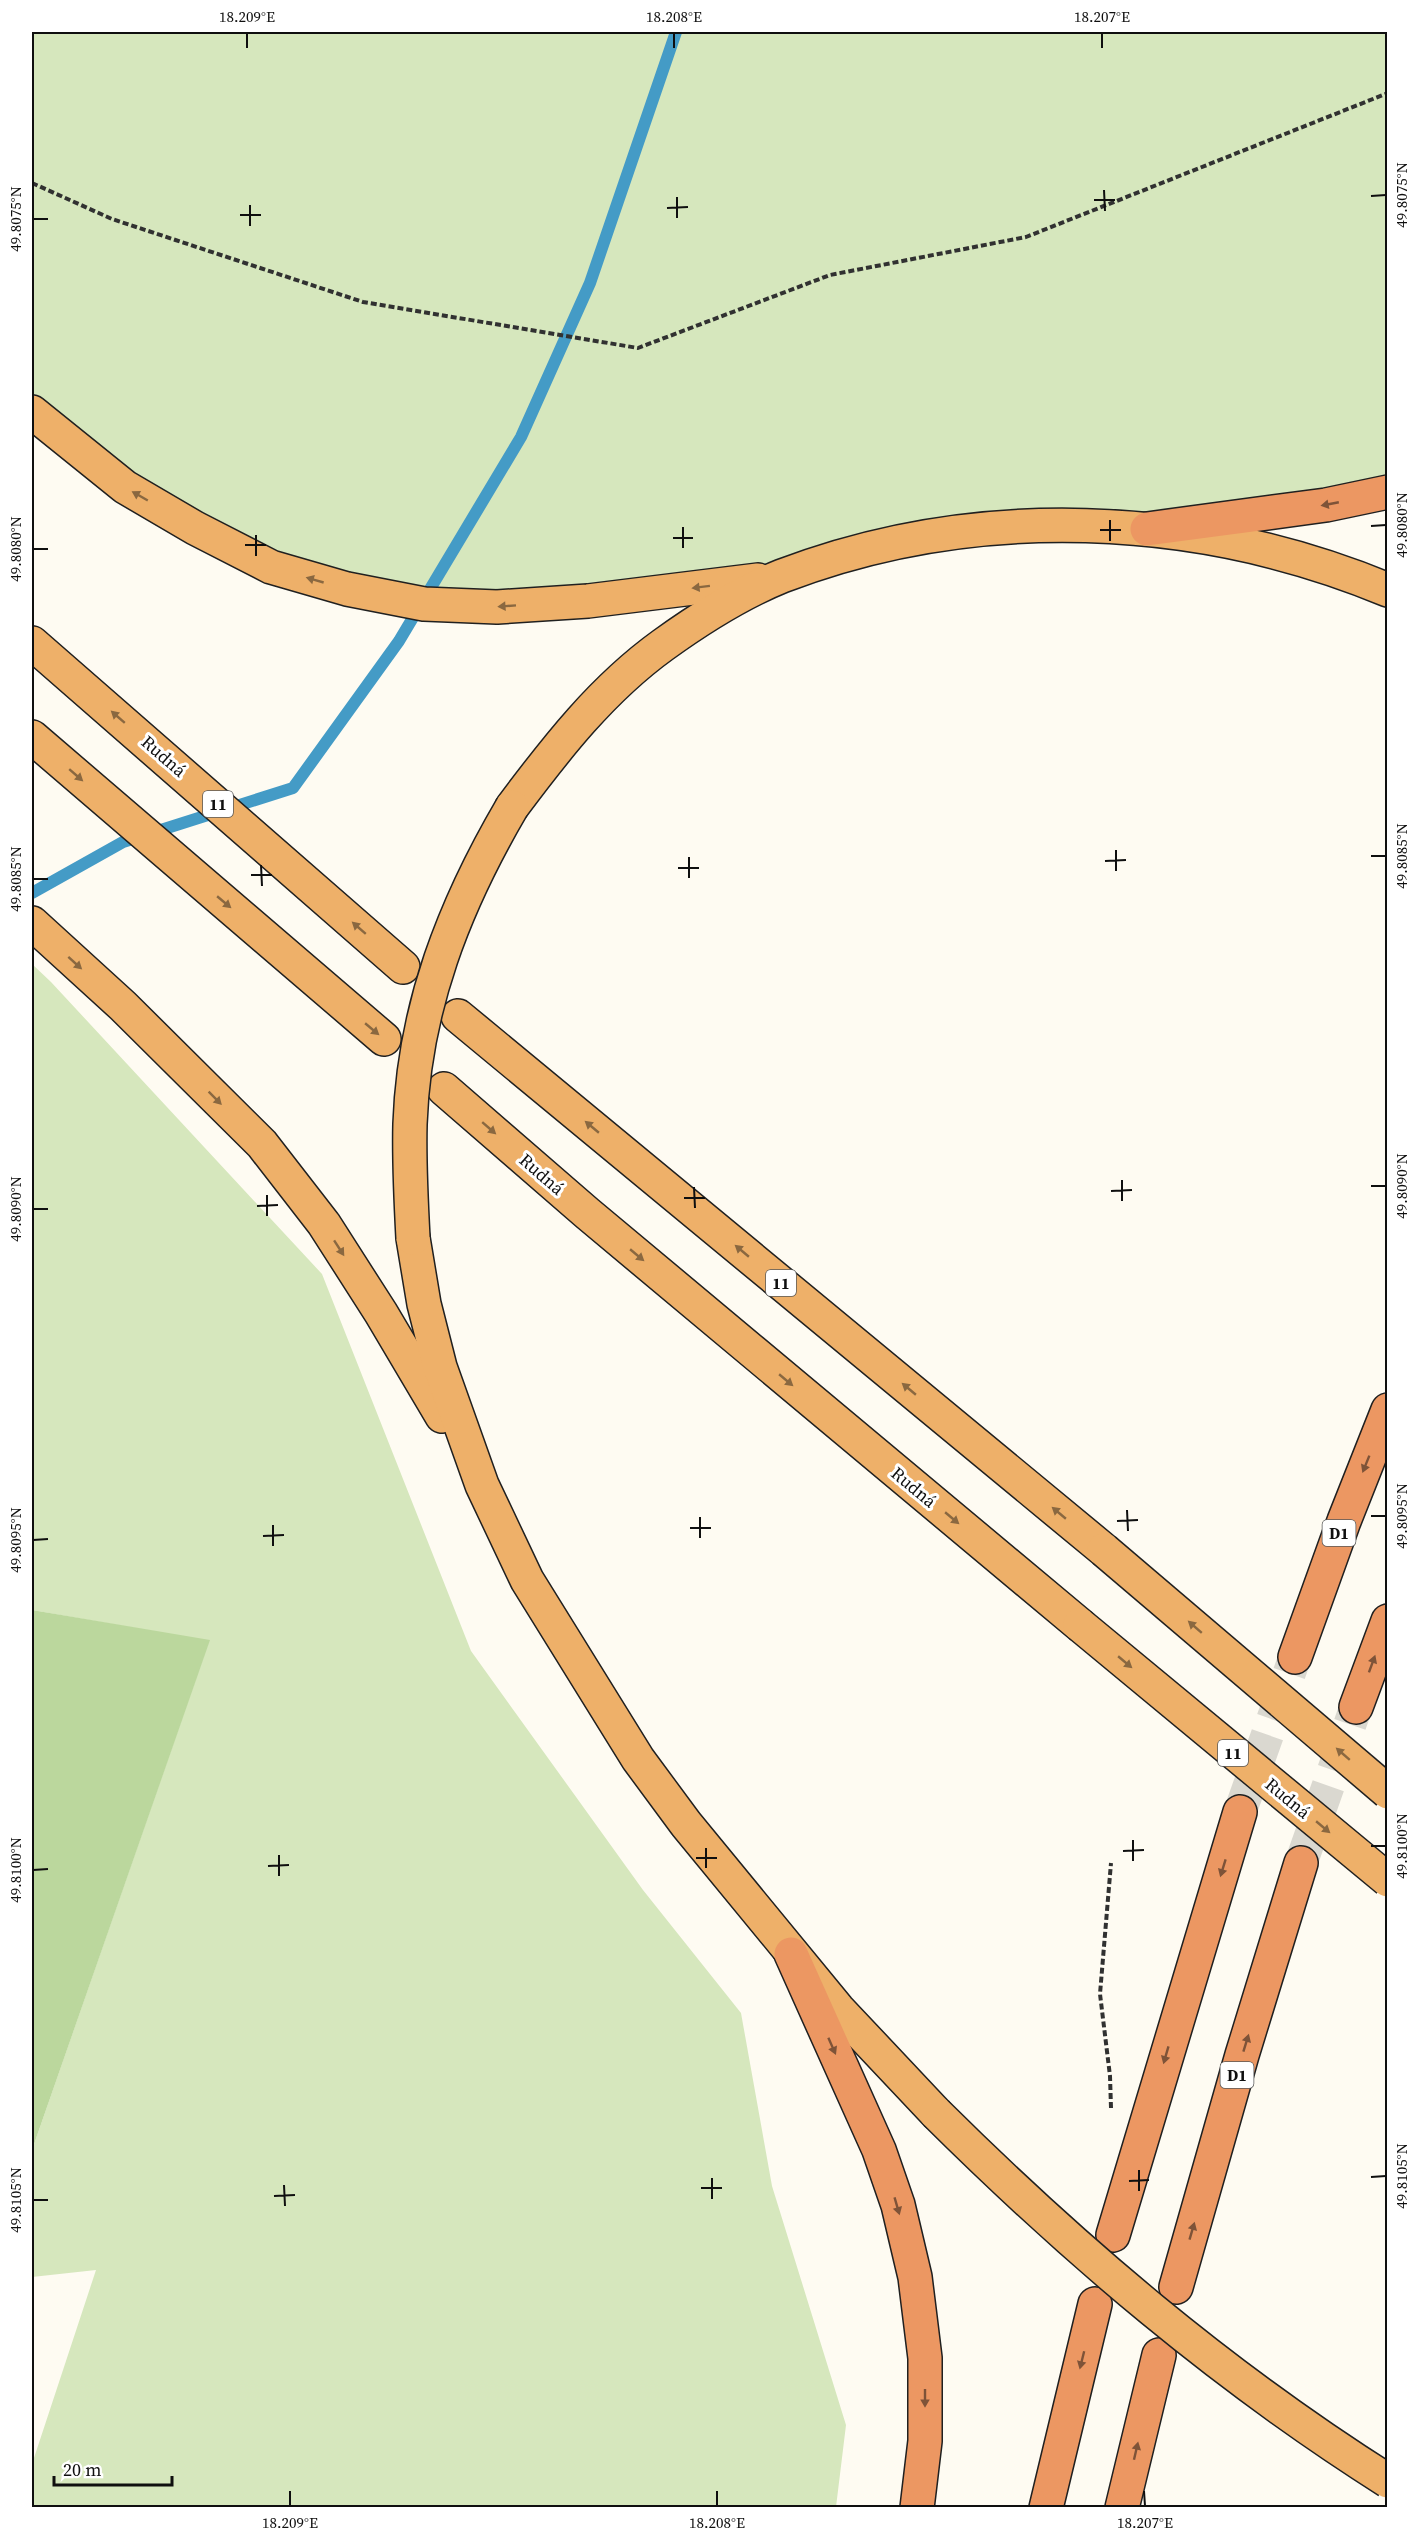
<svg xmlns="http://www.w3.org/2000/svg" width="1419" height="2539" viewBox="0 0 1419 2539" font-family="'Source Serif 4',serif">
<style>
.green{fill:#d6e7bd}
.forest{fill:#bbd79d}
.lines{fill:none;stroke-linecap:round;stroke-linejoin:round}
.stream{stroke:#449bc6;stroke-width:12}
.motorway-tunnel{stroke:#dad8d0;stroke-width:33;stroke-dasharray:33 16;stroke-linecap:butt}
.trunk-casing{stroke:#202020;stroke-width:36}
.motorway-casing{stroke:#202020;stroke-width:36}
.path{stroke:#313131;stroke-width:4;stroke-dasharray:6 3;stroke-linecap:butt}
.trunk{stroke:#eeb069;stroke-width:33}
.motorway{stroke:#ec9762;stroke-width:33}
.trunk-bridge-casing{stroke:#202020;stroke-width:36;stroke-linecap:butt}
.trunk-bridge{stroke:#eeb069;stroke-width:33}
.oneway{fill:#8a6840}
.oneway2{fill:#7e5338}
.ticks{fill:none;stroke:#0f0f0f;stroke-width:2}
.labels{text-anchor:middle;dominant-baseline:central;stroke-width:6;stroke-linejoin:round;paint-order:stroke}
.shield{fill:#fff;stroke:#575757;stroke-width:1.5}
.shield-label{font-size:16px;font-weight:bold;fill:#0f0f0f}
.street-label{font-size:18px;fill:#0f0f0f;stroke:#fff}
.neatline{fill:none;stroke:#0f0f0f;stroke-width:2}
.ticks-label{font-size:15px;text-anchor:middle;fill:#0f0f0f}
</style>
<rect width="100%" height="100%" fill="#fefbf2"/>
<g class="green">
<path d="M 32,32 L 673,32 L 567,332 L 590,283 L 676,32 L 1387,32 L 1387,492 L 851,553 L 497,607 L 271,567 L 32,412 Z"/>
<path d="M 32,964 L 51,982 L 322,1274 L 471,1651 L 643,1890 L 741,2013 L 772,2186 L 846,2425 L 836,2507 L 32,2507 L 32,2464 L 96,2270 L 32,2277 L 32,2150 L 209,1641 L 32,1610 Z"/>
</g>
<path class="forest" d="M 32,1610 L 210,1640 L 32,2150 Z"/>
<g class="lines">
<path class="stream" d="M 32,893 L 123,842 L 293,788 L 399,641 L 521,437 L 590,283 L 676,32"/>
<g class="motorway-tunnel">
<path d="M 1240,1812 L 1295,1657"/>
<path d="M 1301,1863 L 1356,1707"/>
</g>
<defs>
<g id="trunk">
<path d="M 32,412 L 125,487 L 195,528 L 271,567 L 347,589 L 424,604 L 497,607 L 588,601 L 758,580"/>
<path d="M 32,643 L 403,967"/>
<path d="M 32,737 L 384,1039"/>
<path d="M 512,807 C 556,748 602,689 663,645 C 699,619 740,593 782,576 C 976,502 1197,511 1388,590"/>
<path d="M 32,923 L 123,1006 L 262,1144 L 324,1224 L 381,1313 L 442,1416"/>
<path d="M 458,1016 L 1104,1550"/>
<path d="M 444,1089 L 587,1213 L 1080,1625"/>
<path d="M 413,1238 L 424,1304 L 440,1367 L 482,1485 L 527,1580 L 638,1759 L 686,1824 L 838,2009 L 936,2113"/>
</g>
<g id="motorway">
<path d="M 1147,529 L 1326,505 L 1388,492"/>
<path d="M 1295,1657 L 1344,1521 L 1388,1410"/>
<path d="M 1356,1707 L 1388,1621"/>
<path d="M 791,1954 L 879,2150 L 898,2205 L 915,2277 L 925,2358 L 925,2441 L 917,2508"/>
<path d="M 1113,2235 L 1240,1812"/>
<path d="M 1176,2287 L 1242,2055 L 1301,1863"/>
<path d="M 1046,2508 L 1095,2304"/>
<path d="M 1122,2508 L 1159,2355"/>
</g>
</defs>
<use href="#trunk" class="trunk-casing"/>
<use href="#motorway" class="motorway-casing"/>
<g class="path">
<path d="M 32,183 L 112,219 L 363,302 L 638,348 L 830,275 L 1026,237 L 1388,93"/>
<path d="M 1111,2108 L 1110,2076 L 1100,1994 L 1111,1863"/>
</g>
<use href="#trunk" class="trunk"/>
<use href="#motorway" class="motorway"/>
<defs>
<g id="trunk-bridge">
<path d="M 413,1238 C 411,1201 409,1162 410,1124 C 414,1008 454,906 512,807"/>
<path d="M 1104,1550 L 1388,1792"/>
<path d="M 1080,1625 L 1388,1880"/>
<path d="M 936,2113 C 1075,2251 1222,2376 1388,2481"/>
</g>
</defs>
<use href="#trunk-bridge" class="trunk-bridge-casing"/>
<use href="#trunk-bridge" class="trunk-bridge"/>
</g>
<defs><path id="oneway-solid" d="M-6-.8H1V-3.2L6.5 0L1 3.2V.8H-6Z" transform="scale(1.5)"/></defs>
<g class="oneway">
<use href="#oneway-solid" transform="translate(140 496) rotate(-150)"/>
<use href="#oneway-solid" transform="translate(315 580) rotate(-164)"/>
<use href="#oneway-solid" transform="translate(701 587) rotate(173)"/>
<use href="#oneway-solid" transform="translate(507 606) rotate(176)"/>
<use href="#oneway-solid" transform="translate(118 717) rotate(-139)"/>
<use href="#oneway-solid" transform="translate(76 775) rotate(41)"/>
<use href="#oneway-solid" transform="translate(224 902) rotate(40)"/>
<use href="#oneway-solid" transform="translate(359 928) rotate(-139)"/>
<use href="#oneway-solid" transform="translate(75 963) rotate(42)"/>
<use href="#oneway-solid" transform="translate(372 1029) rotate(40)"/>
<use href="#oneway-solid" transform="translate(215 1098) rotate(45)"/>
<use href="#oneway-solid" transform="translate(592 1127) rotate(-140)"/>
<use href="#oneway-solid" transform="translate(489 1128) rotate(41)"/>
<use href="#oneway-solid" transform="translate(339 1248) rotate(57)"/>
<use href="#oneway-solid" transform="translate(742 1251) rotate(-140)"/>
<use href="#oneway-solid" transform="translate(637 1255) rotate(40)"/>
<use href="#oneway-solid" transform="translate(786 1380) rotate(40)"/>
<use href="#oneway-solid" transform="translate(909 1389) rotate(-140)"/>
<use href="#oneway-solid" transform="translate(1059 1513) rotate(-140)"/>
<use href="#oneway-solid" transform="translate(952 1518) rotate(40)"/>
<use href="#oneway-solid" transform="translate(1195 1627) rotate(-139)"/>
<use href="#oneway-solid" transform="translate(1125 1662) rotate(40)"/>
<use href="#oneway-solid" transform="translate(1343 1754) rotate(-139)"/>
<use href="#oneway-solid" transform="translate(1323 1827) rotate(40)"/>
</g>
<g class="oneway2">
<use href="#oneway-solid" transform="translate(1330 504) rotate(169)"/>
<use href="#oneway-solid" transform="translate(1366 1464) rotate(112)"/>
<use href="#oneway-solid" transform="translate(1372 1664) rotate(-70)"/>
<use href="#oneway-solid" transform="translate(1223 1868) rotate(107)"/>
<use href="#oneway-solid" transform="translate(1246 2043) rotate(-73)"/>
<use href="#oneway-solid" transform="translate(832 2046) rotate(66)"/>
<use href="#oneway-solid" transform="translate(1166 2055) rotate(106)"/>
<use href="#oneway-solid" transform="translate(897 2206) rotate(74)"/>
<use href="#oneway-solid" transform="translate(1192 2231) rotate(-74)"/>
<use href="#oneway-solid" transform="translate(1082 2360) rotate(104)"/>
<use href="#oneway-solid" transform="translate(925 2398) rotate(90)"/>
<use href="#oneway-solid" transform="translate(1136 2451) rotate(-77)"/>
</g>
<path class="ticks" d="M 247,33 L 247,48M 674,33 L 674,48M 1102,33 L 1102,48M 1104,190 L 1105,211M 1371,196 L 1386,195M 677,197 L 677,218M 1094,200 L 1115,200M 250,205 L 250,226M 667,208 L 688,207M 240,215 L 261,215M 33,219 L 48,219M 1110,520 L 1110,541M 1371,526 L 1386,525M 683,527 L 683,548M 1100,530 L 1121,530M 256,535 L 256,556M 673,538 L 693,538M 245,545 L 266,545M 33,549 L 48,549M 1116,850 L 1116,871M 1371,856 L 1386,856M 689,857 L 689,878M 1105,861 L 1126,860M 261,865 L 262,886M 678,868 L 699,868M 251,875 L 272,875M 33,879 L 48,879M 1122,1180 L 1122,1201M 1371,1186 L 1386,1186M 694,1187 L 695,1208M 1111,1191 L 1132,1190M 267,1195 L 267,1216M 684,1198 L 705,1198M 257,1206 L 278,1205M 33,1209 L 48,1209M 1127,1510 L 1128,1531M 1371,1516 L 1386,1516M 700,1517 L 700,1538M 1117,1521 L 1138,1520M 273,1525 L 273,1546M 690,1528 L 711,1528M 263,1536 L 284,1535M 33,1540 L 48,1539M 1133,1840 L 1133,1861M 1371,1846 L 1386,1846M 706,1848 L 706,1868M 1123,1851 L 1144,1850M 279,1855 L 279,1876M 696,1858 L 717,1858M 268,1866 L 289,1865M 33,1870 L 48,1869M 1139,2170 L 1139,2191M 1371,2177 L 1386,2176M 712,2178 L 712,2199M 1129,2181 L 1149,2180M 284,2185 L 285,2206M 701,2188 L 722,2188M 274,2196 L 295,2195M 33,2200 L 48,2200M 290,2491 L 290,2506M 717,2491 L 717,2506M 1144,2491 L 1145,2506"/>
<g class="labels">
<g class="shield">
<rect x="203" y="791" width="30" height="26" rx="4.5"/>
<rect x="766" y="1270" width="30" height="26" rx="4.5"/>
<rect x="1322.5" y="1520" width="33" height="26" rx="4.5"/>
<rect x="1218" y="1740" width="30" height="26" rx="4.5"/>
<rect x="1220.5" y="2062" width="33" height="26" rx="4.5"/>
</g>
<g class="shield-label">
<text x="218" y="804">11</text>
<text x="781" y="1283">11</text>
<text x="1339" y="1533">D1</text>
<text x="1233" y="1753">11</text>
<text x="1237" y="2075">D1</text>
</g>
<g class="street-label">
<text transform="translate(164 756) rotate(41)">Rudná</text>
<text transform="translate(542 1174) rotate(41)">Rudná</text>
<text transform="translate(914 1487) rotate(40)">Rudná</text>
<text transform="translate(1288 1798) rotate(40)">Rudná</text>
</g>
</g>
<rect width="1419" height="2539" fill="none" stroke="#ffffff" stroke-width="66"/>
<path d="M54 2476v9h118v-9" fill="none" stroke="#0f0f0f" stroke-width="3"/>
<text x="63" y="2476" font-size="18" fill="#0f0f0f" stroke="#ffffff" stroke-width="4.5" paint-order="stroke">20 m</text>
<rect x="33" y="33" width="1353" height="2473" class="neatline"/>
<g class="ticks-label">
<text x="247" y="22">18.209°E</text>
<text x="674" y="22">18.208°E</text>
<text x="1102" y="22">18.207°E</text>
<text transform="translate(1402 195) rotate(-90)" y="5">49.8075°N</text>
<text transform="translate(16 219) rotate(-90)" y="5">49.8075°N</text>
<text transform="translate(1402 525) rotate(-90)" y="5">49.8080°N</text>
<text transform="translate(16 549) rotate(-90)" y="5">49.8080°N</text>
<text transform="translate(1402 856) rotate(-90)" y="5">49.8085°N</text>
<text transform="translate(16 879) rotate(-90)" y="5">49.8085°N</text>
<text transform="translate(1402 1186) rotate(-90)" y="5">49.8090°N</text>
<text transform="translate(16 1209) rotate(-90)" y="5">49.8090°N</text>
<text transform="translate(1402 1516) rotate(-90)" y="5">49.8095°N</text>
<text transform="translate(16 1540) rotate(-90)" y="5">49.8095°N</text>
<text transform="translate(1402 1846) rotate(-90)" y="5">49.8100°N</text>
<text transform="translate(16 1870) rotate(-90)" y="5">49.8100°N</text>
<text transform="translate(1402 2176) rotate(-90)" y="5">49.8105°N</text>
<text transform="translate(16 2200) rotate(-90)" y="5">49.8105°N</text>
<text x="290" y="2528">18.209°E</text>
<text x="717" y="2528">18.208°E</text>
<text x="1145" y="2528">18.207°E</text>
</g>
</svg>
